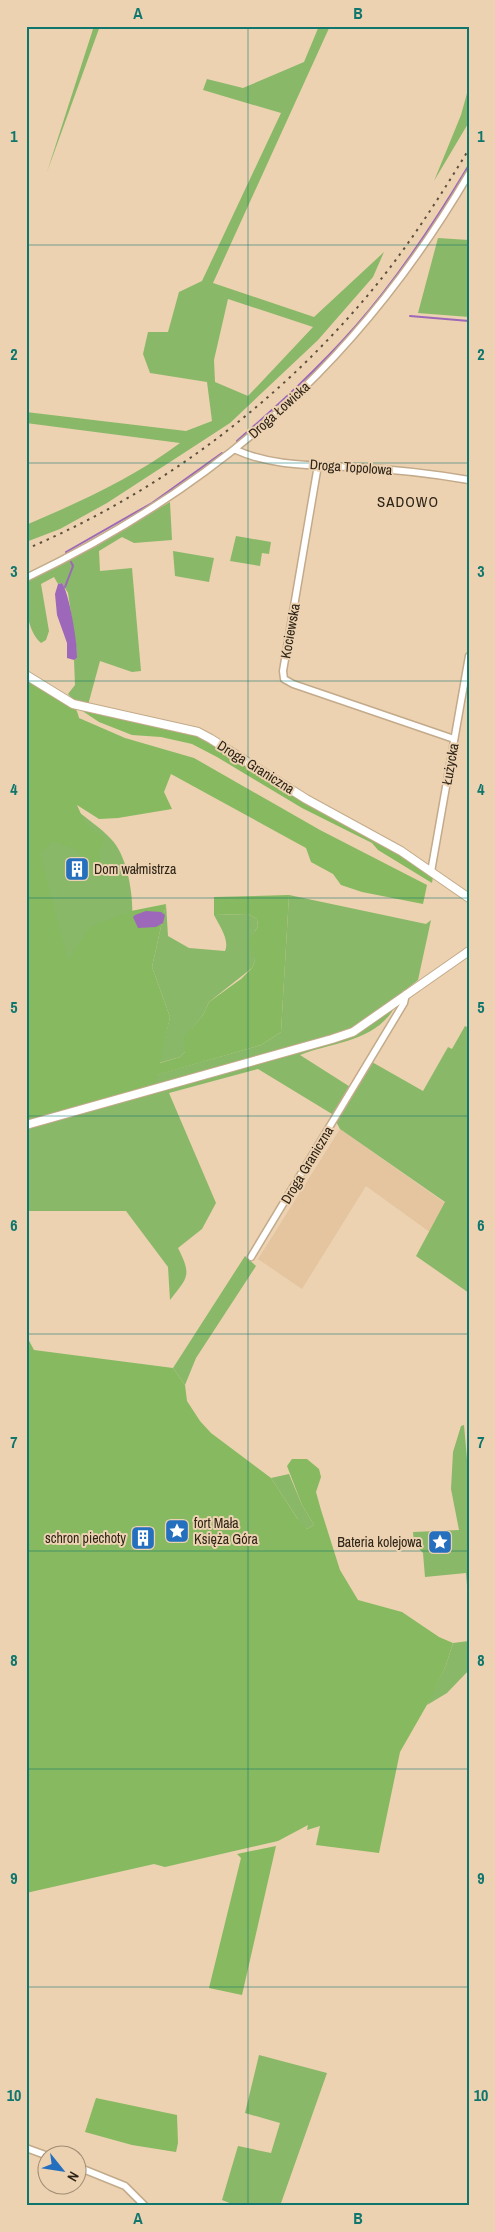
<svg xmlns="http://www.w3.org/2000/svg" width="495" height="2232" viewBox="0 0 495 2232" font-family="'Archivo Narrow',sans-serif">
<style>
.built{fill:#e4c59f}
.green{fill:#89b868;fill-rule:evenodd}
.forest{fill:#86b960}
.water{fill:#9d68b9}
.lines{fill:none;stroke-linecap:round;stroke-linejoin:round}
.stream{stroke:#9d68b9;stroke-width:2}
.minor-casing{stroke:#c3aa8a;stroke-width:9}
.tertiary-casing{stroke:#c3aa8a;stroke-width:10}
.minor{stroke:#fff;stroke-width:6}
.tertiary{stroke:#fff;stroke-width:8}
.rail{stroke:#5d4f3e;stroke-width:2;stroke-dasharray:2.5 5;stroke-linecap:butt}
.grid{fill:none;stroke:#0f766e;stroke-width:1;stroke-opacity:0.55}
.labels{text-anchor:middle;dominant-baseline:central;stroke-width:4;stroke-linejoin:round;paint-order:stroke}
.street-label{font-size:14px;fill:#2d2317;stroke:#ecd2b1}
.poi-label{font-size:14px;fill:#2d2317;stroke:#ecd2b1;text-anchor:start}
.neighbourhood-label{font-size:15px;letter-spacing:1px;fill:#2d2317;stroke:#ecd2b1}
.neatline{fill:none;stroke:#0f766e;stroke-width:2}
.grid-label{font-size:16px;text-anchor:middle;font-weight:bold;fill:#0f766e}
</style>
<rect width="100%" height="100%" fill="#ecd2b1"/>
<path class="built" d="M 340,1129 L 445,1203 L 431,1233 L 366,1186 L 302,1289 L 258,1259 Z"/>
<g class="green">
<path d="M 94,26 L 100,26 L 47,172 Z"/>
<path d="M 319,26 L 330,26 L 213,283 L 314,317 L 384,252 L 373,277 L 318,340 L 230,423 L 107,503 L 60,529 L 26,542 L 26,525 C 80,502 133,478 180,443 L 26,423 L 26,412 L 186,431 L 212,421 L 207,382 L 150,373 L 143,354 L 148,332 L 168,332 L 179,292 L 202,281 L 281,113 L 203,90 L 207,79 L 243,88 L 304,62 ZM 228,299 L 313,327 L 248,396 L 215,382 L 214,360 Z"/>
<path d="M 469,86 L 469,122 L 434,181 L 461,115 Z"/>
<path d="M 438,238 L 469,240 L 469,317 L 418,313 Z"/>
<path d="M 170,502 L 172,540 L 134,543 L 122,537 L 99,551 L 100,571 L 132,568 L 141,671 L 132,672 L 100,661 L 88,705 L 75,702 L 68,694 L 75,685 L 74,660 L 77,658 L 77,653 L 68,593 L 62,583 L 58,584 L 54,577 L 41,584 L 49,631 L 46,640 L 41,643 C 25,628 26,601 26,581 L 50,570 Z"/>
<path d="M 236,536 L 271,542 L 269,554 L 262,553 L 260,566 L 230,561 Z"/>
<path d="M 173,551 L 214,558 L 209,582 L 175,576 Z"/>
<path d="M 26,679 L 71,704 L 75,809 C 87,819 101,828 111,839 C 128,856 134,898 132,920 L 26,1112 Z"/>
<path d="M 289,895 L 426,924 L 431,920 L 418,980 L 395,998 C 394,1003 394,1010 391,1013 C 370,1042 330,1043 300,1055 L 355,1090 L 372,1062 L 423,1091 L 448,1047 L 452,1049 L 465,1026 L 469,1028 L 469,1293 L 416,1256 L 445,1202 L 340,1129 L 332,1114 L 258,1069 L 169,1093 L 216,1203 L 202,1229 L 178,1248 C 192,1276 188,1277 170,1300 L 168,1267 L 126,1211 L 26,1211 L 26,1122 L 156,1075 L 261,1045 L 281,1032 Z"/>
<path d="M 166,904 L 168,936 L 189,948 L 225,951 C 230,940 219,925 214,915 L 248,914 L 257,919 L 258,927 C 248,939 252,947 255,961 L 252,968 L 209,1002 L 203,1015 L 192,1028 L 185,1052 L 180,1057 L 159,1063 L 170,1017 L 152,967 Z"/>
<path d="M 245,1256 L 256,1266 L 196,1358 L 185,1385 L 173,1368 Z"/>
<path d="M 464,1425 L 469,1482 L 469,1611 L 466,1573 L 425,1577 L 423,1553 L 414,1543 L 413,1532 L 459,1530 L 451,1489 L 453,1452 L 461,1426 Z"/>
<path d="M 289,1474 L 302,1505 L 314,1525 L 307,1529 L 301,1524 L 271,1478 Z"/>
<path d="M 469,1641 L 469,1670 L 447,1693 L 427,1705 L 446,1665 L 453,1643 Z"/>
<path d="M 259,2055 L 327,2073 L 280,2206 L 237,2206 L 222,2200 L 238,2146 L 271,2153 L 280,2123 L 245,2113 Z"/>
</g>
<g class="forest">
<path d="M 26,680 C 33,684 39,690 46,694 C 59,702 75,697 79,718 L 125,738 L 194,758 L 320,830 L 427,885 L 423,904 L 362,892 L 341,885 L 333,874 L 311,862 L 306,848 L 171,774 L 164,792 L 172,809 L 118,818 L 99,819 L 77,805 L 85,823 L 104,839 L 99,853 L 102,868 L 96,872 L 77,850 L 53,841 L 40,853 L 68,960 L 90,927 L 131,911 L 166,904 L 152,967 L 170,1017 L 160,1063 L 180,1057 L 185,1052 L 184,1037 L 203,1015 L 209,1002 L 241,979 L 252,968 L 255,961 L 248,941 L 258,927 L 257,919 L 248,914 L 214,915 L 214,897 L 289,895 L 281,1032 L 261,1045 L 157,1075 L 154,1084 L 26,1122 Z"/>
<path d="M 81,710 L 197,736 L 400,854 L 433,877 L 432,883 L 378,850 L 372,843 L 302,808 L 217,757 L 192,744 L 161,737 L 132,735 L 99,722 Z"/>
<path d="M 26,1335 L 34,1350 L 173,1368 L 185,1385 L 187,1401 L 200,1421 L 211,1433 L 271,1478 L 297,1518 L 307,1529 L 314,1525 L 302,1505 L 287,1466 L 292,1459 L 307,1459 L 319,1469 L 321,1477 L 316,1492 L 321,1510 L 340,1570 L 358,1600 L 402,1612 L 439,1637 L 453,1643 L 446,1665 L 432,1696 L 400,1752 L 379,1853 L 316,1845 L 320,1826 L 307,1830 L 308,1825 L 278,1841 L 165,1867 L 154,1864 L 26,1893 Z"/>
<path d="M 276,1846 L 242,1995 L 209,1988 L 241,1858 L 237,1854 Z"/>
<path d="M 96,2098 L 177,2115 L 178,2143 L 176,2152 L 132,2145 L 85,2132 Z"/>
</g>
<g class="water">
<path d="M 62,583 C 69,592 78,645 77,658 L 74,660 L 67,658 L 67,643 L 57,615 L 55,594 L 58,584 Z"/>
<path d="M 146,911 L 161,912 L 165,915 L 163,923 L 156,927 L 138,928 L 133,917 L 135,915 Z"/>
</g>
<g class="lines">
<g class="stream">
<path d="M 410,316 L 469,321"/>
<path d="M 237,441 C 278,405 319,368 355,327 C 399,277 435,222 469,165"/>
<path d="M 67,555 L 66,552 L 152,503 L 222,453"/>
<path d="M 65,587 L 73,566 L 71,562"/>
</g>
<defs>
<g id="minor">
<path d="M 236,450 C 271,466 311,465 350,467 C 390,469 429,473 469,480"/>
<path d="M 318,465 L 283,671 L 284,679 L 293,684 L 454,739"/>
<path d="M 26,578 C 220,485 360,360 469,174"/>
<path d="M 431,872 L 469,656"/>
<path d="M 251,1257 L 404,1003 L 406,994"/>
<path d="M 26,2148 L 48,2156"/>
<path d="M 78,2167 L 125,2186 L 145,2206"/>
</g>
<g id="tertiary">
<path d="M 26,675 L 73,704 L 198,732 L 211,739 L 306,799 L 401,851 L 469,898"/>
<path d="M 26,1125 L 332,1039 L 353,1032 L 469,951"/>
</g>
</defs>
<use href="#minor" class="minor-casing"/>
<use href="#tertiary" class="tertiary-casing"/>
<use href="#minor" class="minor"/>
<use href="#tertiary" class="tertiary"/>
<path class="rail" d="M 26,549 C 168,489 294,391 389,269 C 418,231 444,190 469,149"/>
</g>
<path class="grid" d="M 248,26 L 248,2206M 26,245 L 469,245M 26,463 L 469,463M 26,681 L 469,681M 26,898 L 469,898M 26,1116 L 469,1116M 26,1334 L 469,1334M 26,1551 L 469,1551M 26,1769 L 469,1769M 26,1987 L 469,1987"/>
<defs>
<symbol id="building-square" viewBox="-11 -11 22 22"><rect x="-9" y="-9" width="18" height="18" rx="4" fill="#256fbf" stroke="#ecd2b1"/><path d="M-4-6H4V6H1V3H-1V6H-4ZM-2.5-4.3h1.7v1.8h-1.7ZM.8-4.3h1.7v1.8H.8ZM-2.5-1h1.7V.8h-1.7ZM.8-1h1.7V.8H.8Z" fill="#fff"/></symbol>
<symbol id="sight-square" viewBox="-11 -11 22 22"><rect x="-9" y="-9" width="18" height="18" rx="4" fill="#256fbf" stroke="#ecd2b1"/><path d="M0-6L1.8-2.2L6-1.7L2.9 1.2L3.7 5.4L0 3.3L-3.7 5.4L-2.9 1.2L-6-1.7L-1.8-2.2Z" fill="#fff"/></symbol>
</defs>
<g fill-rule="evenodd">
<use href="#building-square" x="63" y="855" width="28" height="28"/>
<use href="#sight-square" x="163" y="1517" width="28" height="28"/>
<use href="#building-square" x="129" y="1524" width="28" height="28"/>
<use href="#sight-square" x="426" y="1528" width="28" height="28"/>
</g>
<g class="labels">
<g class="street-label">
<text transform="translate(279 410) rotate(-42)">Droga Łowicka</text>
<text transform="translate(351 467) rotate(4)">Droga Topolowa</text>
<text transform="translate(290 631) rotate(-80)">Kociewska</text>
<text transform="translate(450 764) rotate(-80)">Łużycka</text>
<text transform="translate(256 767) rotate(32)">Droga Graniczna</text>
<text transform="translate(307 1165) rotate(-59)">Droga Graniczna</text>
</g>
<g class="poi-label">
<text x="94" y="869">Dom wałmistrza</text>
<text x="194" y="1523">fort Mała<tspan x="194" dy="16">Księża Góra</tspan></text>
<text x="126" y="1538" text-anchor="end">schron piechoty</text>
<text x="422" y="1542" text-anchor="end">Bateria kolejowa</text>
</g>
<g class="neighbourhood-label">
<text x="408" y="501">SADOWO</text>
</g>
</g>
<rect width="495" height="2232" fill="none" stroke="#ecd2b1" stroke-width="55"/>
<g transform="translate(62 2170) rotate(120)"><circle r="24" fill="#ecd2b1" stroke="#a08c73"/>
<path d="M0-4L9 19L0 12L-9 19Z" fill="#256fbf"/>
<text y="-8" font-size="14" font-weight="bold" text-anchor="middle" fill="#2d2317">N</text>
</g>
<rect x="28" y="28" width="440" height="2176" class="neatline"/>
<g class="grid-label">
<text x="138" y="19">A</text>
<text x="358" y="19">B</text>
<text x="14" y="142">1</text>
<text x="481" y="142">1</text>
<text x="14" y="360">2</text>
<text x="481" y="360">2</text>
<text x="14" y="577">3</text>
<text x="481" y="577">3</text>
<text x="14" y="795">4</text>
<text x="481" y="795">4</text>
<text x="14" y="1013">5</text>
<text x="481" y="1013">5</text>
<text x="14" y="1231">6</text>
<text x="481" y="1231">6</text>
<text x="14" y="1448">7</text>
<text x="481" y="1448">7</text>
<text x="14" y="1666">8</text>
<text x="481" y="1666">8</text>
<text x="14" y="1884">9</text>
<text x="481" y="1884">9</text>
<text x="14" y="2101">10</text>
<text x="481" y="2101">10</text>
<text x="138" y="2224">A</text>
<text x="358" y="2224">B</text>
</g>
</svg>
